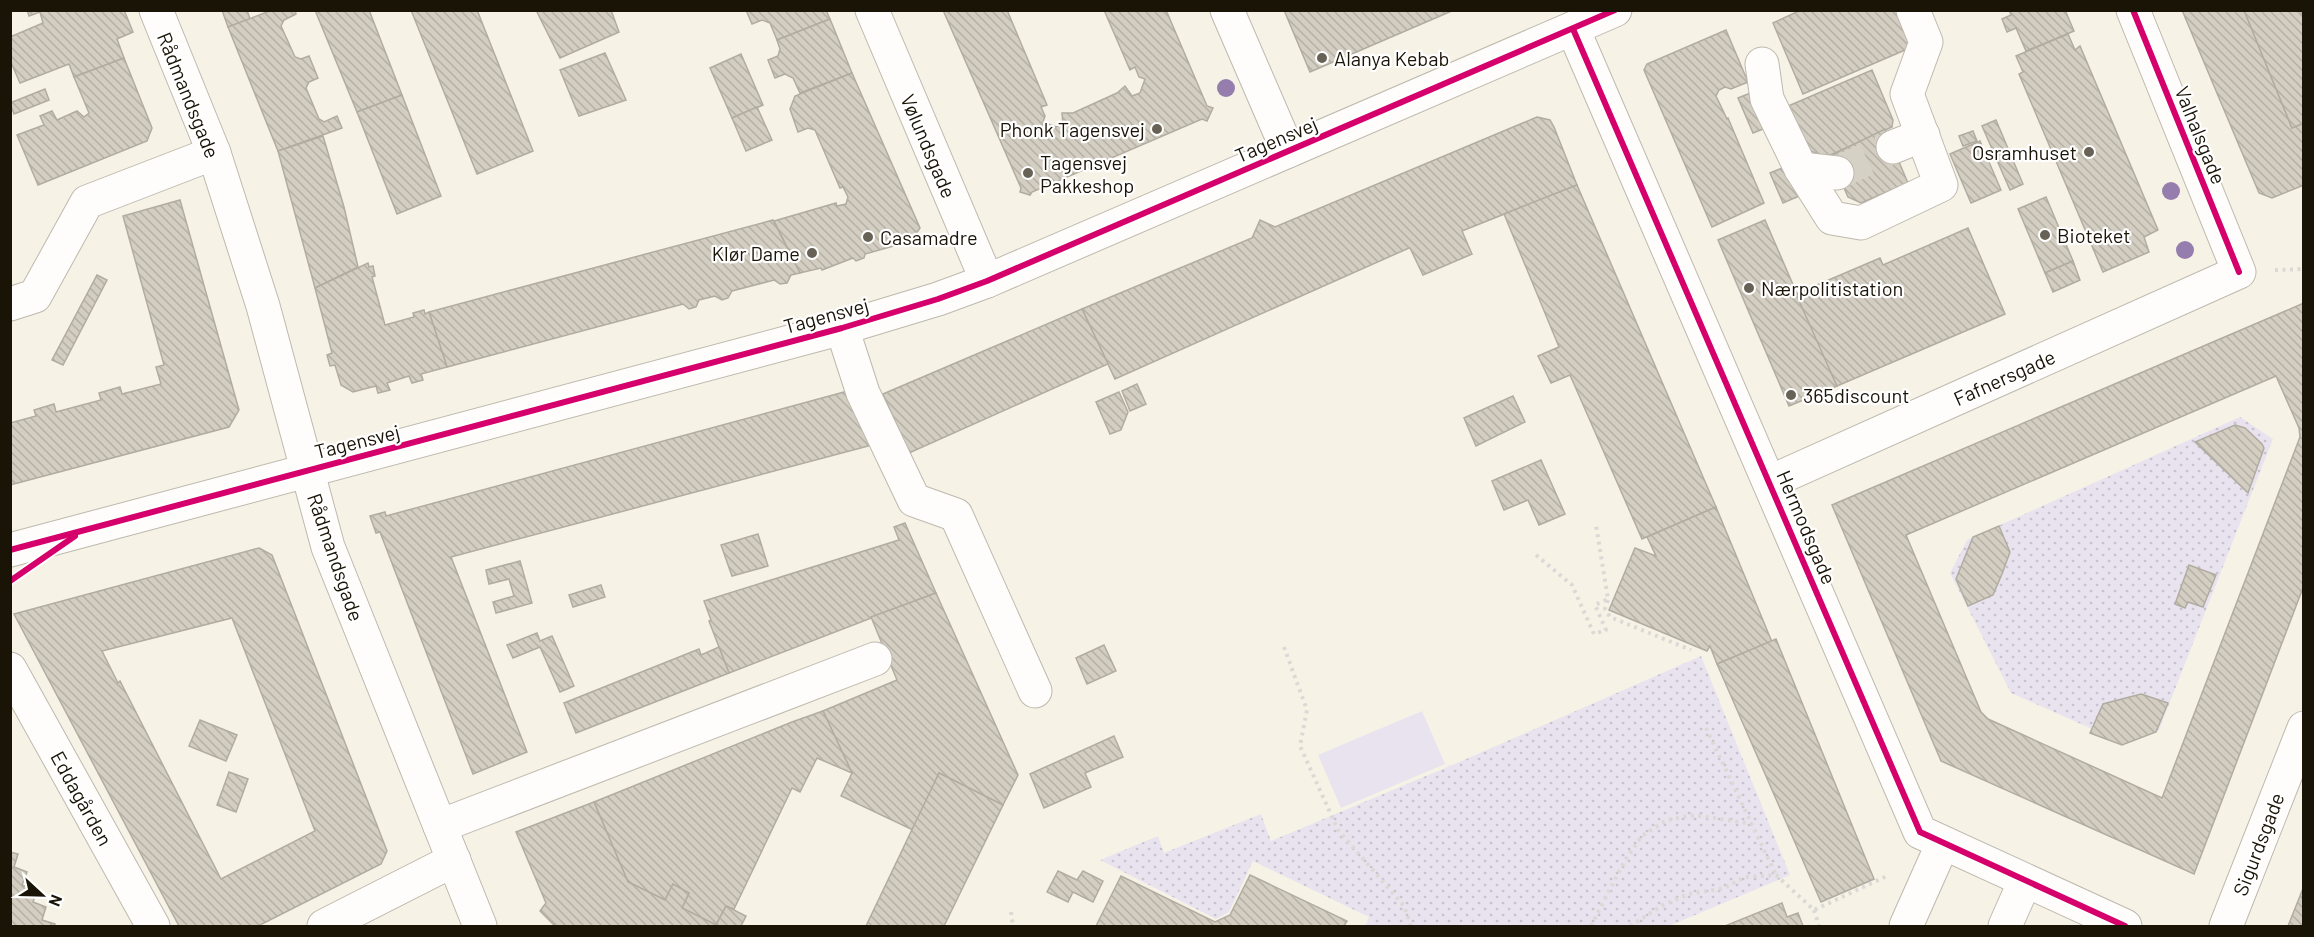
<svg xmlns="http://www.w3.org/2000/svg" width="2314" height="937" viewBox="0 0 2314 937" font-family="Barlow,sans-serif">
<style>
.park{fill:url(#park-dots)}
.pitch{fill:#e9e3f0}
.building{fill:url(#building-back-hatch);stroke:#b1aca1;stroke-width:1.5;fill-rule:evenodd}
.lines{fill:none;stroke-linecap:round;stroke-linejoin:round}
.minor-tunnel{stroke:#d6d1c5;stroke-width:33;stroke-dasharray:33 16;stroke-linecap:butt}
.minor-casing{stroke:#beb9ae;stroke-width:35}
.path{stroke:#dbd9d5;stroke-width:4;stroke-dasharray:3 4.5;stroke-linecap:butt}
.minor{stroke:#fefdfb;stroke-width:33}
.cycleway-casing{stroke:#fff;stroke-width:10}
.cycleway{stroke:#d6006c;stroke-width:6}
.tree{fill:#957eae}
.poi-dot{fill:#676255;stroke:#fff;stroke-width:2}
.labels{text-anchor:middle;dominant-baseline:central;stroke-width:4.5;stroke-linejoin:round;paint-order:stroke}
.poi-label{font-size:20px;fill:#1a1407;stroke:#fff;text-anchor:start}
.street-label{font-size:20px;fill:#1a1407;stroke:#fff}
</style>
<defs>
<pattern id="park-dots" width="8" height="8" patternUnits="userSpaceOnUse" patternTransform="scale(1.5)"><rect width="8" height="8" fill="#e9e3f0"/><path d="M2 2h.1M6 6h.1" fill="none" stroke="#c7c2cc" stroke-width="1.8" stroke-linecap="round"/></pattern>
<pattern id="building-back-hatch" width="6" height="6" patternUnits="userSpaceOnUse" patternTransform="scale(1.5)"><rect width="6" height="6" fill="#d4cec2"/><path d="M-1 5l2 2M0 0l6 6M5-1l2 2" fill="none" stroke="#b5b0a5"/></pattern>
</defs>
<rect width="100%" height="100%" fill="#f7f2e6"/>
<g class="park">
<path d="M 2240,417 L 2273,439 L 2159,730 L 2126,744 L 2011,693 L 1950,573 L 1967,540 Z"/>
<path d="M 1701,656 L 1790,875 L 1669,926 L 1365,926 L 1369,917 L 1253,861 L 1229,912 L 1216,919 L 1100,860 L 1158,836 L 1164,853 L 1261,814 L 1271,841 L 1464,760 Z"/>
</g>
<path class="pitch" d="M 1422,711 L 1445,764 L 1341,808 L 1318,755 Z"/>
<g class="building">
<path d="M 27,10 L 124,10 L 133,32 L 117,39 L 124,58 L 74,77 L 69,64 L 20,83 L 10,60 L 10,37 L 43,23 L 40,12 L 29,16 Z"/>
<path d="M 222,10 L 247,10 L 250,19 L 228,27 Z"/>
<path d="M 272,10 L 295,10 L 296,14 L 284,20 L 281,26 L 295,57 L 301,59 L 309,56 L 318,78 L 309,82 L 306,88 L 319,119 L 324,122 L 337,116 L 342,128 L 278,151 L 228,27 Z"/>
<path d="M 315,10 L 369,10 L 402,95 L 357,112 Z"/>
<path d="M 411,10 L 477,10 L 533,151 L 477,174 Z"/>
<path d="M 536,10 L 611,10 L 619,32 L 560,58 Z"/>
<path d="M 746,10 L 826,10 L 830,19 L 777,40 L 770,23 L 762,20 L 752,24 Z"/>
<path d="M 943,10 L 1007,10 L 1047,105 L 1041,107 L 1045,116 L 1043,122 L 1056,127 L 1063,124 L 1062,113 L 1073,113 L 1117,93 L 1125,86 L 1132,96 L 1140,93 L 1145,79 L 1139,77 L 1135,67 L 1130,70 L 1104,10 L 1166,10 L 1207,106 L 1213,108 L 1207,121 L 1202,119 L 1032,192 L 1030,195 L 1020,192 L 1021,188 Z"/>
<path d="M 1284,10 L 1454,10 L 1310,72 Z"/>
<path d="M 1801,10 L 1897,10 L 1912,47 L 1803,94 L 1773,23 Z"/>
<path d="M 2009,10 L 2065,10 L 2074,31 L 2026,51 L 2016,28 L 2007,32 L 2002,19 L 2011,15 Z"/>
<path d="M 2182,10 L 2244,10 L 2292,128 L 2304,123 L 2304,185 L 2272,198 L 2259,193 Z"/>
<path d="M 2244,10 L 2300,10 L 2304,19 L 2304,123 L 2292,128 Z"/>
<path d="M 830,19 L 852,73 L 800,93 L 793,78 L 785,74 L 775,78 L 768,60 L 778,56 L 780,49 L 777,40 Z"/>
<path d="M 1726,30 L 1748,82 L 1731,89 L 1725,87 L 1719,90 L 1716,96 L 1727,119 L 1728,118 L 1764,203 L 1712,227 L 1644,70 L 1647,64 Z"/>
<path d="M 2068,34 L 2075,50 L 2080,46 L 2158,230 L 2144,237 L 2149,252 L 2103,272 L 2019,74 L 2023,72 L 2016,56 Z"/>
<path d="M 605,53 L 626,100 L 579,116 L 560,70 Z"/>
<path d="M 741,54 L 763,105 L 732,118 L 710,68 Z"/>
<path d="M 124,58 L 152,128 L 147,141 L 38,185 L 17,135 L 44,125 L 40,116 L 52,111 L 57,120 L 77,111 L 84,117 L 89,113 L 74,77 Z"/>
<path d="M 1872,70 L 1893,120 L 1892,127 L 1826,157 L 1803,148 L 1786,107 Z"/>
<path d="M 852,73 L 920,228 L 911,241 L 865,254 L 864,258 L 856,261 L 853,258 L 822,270 L 821,268 L 800,273 L 774,221 L 836,203 L 837,206 L 846,204 L 848,197 L 843,187 L 840,188 L 815,130 L 808,128 L 798,132 L 790,109 L 795,96 Z"/>
<path d="M 45,89 L 49,100 L 14,114 L 10,103 Z"/>
<path d="M 1753,92 L 1768,127 L 1753,133 L 1738,98 Z"/>
<path d="M 402,95 L 441,196 L 397,214 L 357,112 Z"/>
<path d="M 757,107 L 772,140 L 746,151 L 732,118 Z"/>
<path d="M 1537,117 L 1550,120 L 1554,127 L 1577,185 L 1462,231 L 1472,254 L 1423,275 L 1410,248 L 1409,248 L 1115,379 L 1082,309 L 1252,238 L 1260,220 L 1275,227 Z"/>
<path d="M 1996,120 L 2023,184 L 2010,190 L 1982,126 Z"/>
<path d="M 1885,129 L 1908,183 L 1861,203 L 1848,197 L 1830,156 Z"/>
<path d="M 1973,131 L 1977,141 L 1963,146 L 1959,136 Z"/>
<path d="M 323,136 L 344,207 L 358,267 L 315,288 L 278,151 Z"/>
<path d="M 1980,141 L 2001,190 L 1971,203 L 1950,154 Z"/>
<path d="M 1787,166 L 1799,196 L 1783,203 L 1770,173 Z"/>
<path d="M 1577,185 L 1716,507 L 1642,539 L 1570,375 L 1551,383 L 1538,356 L 1559,347 L 1504,214 Z"/>
<path d="M 2046,197 L 2073,261 L 2045,273 L 2018,209 Z"/>
<path d="M 180,200 L 239,410 L 229,427 L 10,485 L 10,423 L 36,416 L 34,410 L 54,404 L 56,412 L 101,400 L 99,393 L 120,387 L 122,394 L 161,384 L 156,367 L 164,365 L 123,216 Z"/>
<path d="M 773,220 L 800,273 L 791,275 L 787,283 L 780,284 L 774,280 L 732,291 L 728,298 L 722,300 L 715,296 L 699,300 L 696,307 L 689,309 L 683,304 L 447,367 L 429,312 Z"/>
<path d="M 1765,220 L 1837,386 L 1789,406 L 1718,240 Z"/>
<path d="M 1968,228 L 2005,314 L 1837,386 L 1796,294 L 1880,258 L 1883,265 Z"/>
<path d="M 2073,261 L 2080,280 L 2053,292 L 2045,273 Z"/>
<path d="M 368,263 L 369,267 L 373,266 L 375,276 L 372,277 L 385,325 L 414,317 L 413,313 L 424,310 L 425,314 L 429,312 L 447,367 L 421,374 L 423,380 L 412,383 L 409,376 L 387,383 L 390,390 L 378,393 L 376,386 L 353,392 L 341,385 L 335,365 L 330,366 L 327,355 L 332,353 L 315,288 Z"/>
<path d="M 97,275 L 107,280 L 63,365 L 52,360 Z"/>
<path d="M 2304,303 L 2304,585 L 2194,874 L 1941,761 L 1832,505 ZM 2276,376 L 2299,428 L 2300,437 L 2162,798 L 1988,719 L 1981,712 L 1906,535 Z"/>
<path d="M 1082,309 L 1108,364 L 909,453 L 883,394 Z"/>
<path d="M 1137,384 L 1146,404 L 1130,411 L 1122,391 Z"/>
<path d="M 848,391 L 872,445 L 451,557 L 527,752 L 473,774 L 380,532 L 376,533 L 370,516 L 385,512 L 386,516 Z"/>
<path d="M 1119,392 L 1128,412 L 1121,430 L 1110,434 L 1096,402 Z"/>
<path d="M 1513,396 L 1525,422 L 1476,446 L 1464,418 Z"/>
<path d="M 2235,425 L 2245,428 L 2262,444 L 2264,448 L 2248,493 L 2195,442 Z"/>
<path d="M 1541,460 L 1565,514 L 1539,525 L 1528,500 L 1504,510 L 1492,481 Z"/>
<path d="M 1716,507 L 1772,642 L 1717,664 L 1710,646 L 1707,651 L 1609,610 L 1635,548 L 1656,556 L 1647,537 Z"/>
<path d="M 905,523 L 936,593 L 729,673 L 709,621 L 711,620 L 704,601 L 899,540 L 894,527 Z"/>
<path d="M 1999,526 L 2010,552 L 2002,574 L 1993,595 L 1968,606 L 1956,579 L 1973,537 Z"/>
<path d="M 758,534 L 768,566 L 732,576 L 721,545 Z"/>
<path d="M 259,548 L 272,555 L 387,851 L 381,864 L 258,926 L 179,926 L 14,614 ZM 232,618 L 315,831 L 221,879 L 120,681 L 118,683 L 102,651 Z"/>
<path d="M 520,561 L 532,603 L 496,613 L 493,602 L 514,596 L 509,579 L 489,584 L 486,570 Z"/>
<path d="M 2189,565 L 2216,575 L 2203,607 L 2188,602 L 2185,608 L 2175,604 Z"/>
<path d="M 601,585 L 605,597 L 573,607 L 569,595 Z"/>
<path d="M 936,593 L 1018,775 L 1003,805 L 939,773 L 913,830 L 841,796 L 852,773 L 823,711 L 897,680 L 871,617 Z"/>
<path d="M 537,633 L 540,641 L 552,636 L 574,686 L 560,692 L 540,647 L 513,658 L 507,645 Z"/>
<path d="M 1776,639 L 1874,879 L 1821,902 L 1717,664 Z"/>
<path d="M 1104,645 L 1116,671 L 1087,684 L 1076,658 Z"/>
<path d="M 719,647 L 729,673 L 576,733 L 564,703 L 699,649 L 701,655 Z"/>
<path d="M 2141,694 L 2168,703 L 2156,732 L 2122,745 L 2090,733 L 2103,704 Z"/>
<path d="M 823,711 L 852,773 L 817,758 L 800,792 L 792,788 L 734,909 L 726,906 L 716,925 L 682,908 L 689,893 L 673,884 L 665,900 L 628,882 L 594,802 L 792,722 Z"/>
<path d="M 200,720 L 237,735 L 226,761 L 189,746 Z"/>
<path d="M 1114,736 L 1123,757 L 1085,773 L 1091,787 L 1044,808 L 1030,774 Z"/>
<path d="M 229,772 L 248,779 L 236,812 L 217,805 Z"/>
<path d="M 939,773 L 1003,805 L 944,926 L 866,926 Z"/>
<path d="M 594,802 L 628,882 L 665,900 L 673,884 L 689,893 L 682,908 L 716,925 L 726,906 L 746,916 L 741,926 L 555,926 L 540,911 L 546,903 L 516,832 Z"/>
<path d="M 10,852 L 18,854 L 14,867 L 27,872 L 22,885 L 37,890 L 33,902 L 46,907 L 42,920 L 55,924 L 54,926 L 10,926 Z"/>
<path d="M 1058,871 L 1077,880 L 1083,871 L 1103,881 L 1093,902 L 1073,892 L 1068,902 L 1047,892 Z"/>
<path d="M 1250,875 L 1347,921 L 1344,926 L 1096,926 L 1121,876 L 1215,922 L 1230,915 Z"/>
<path d="M 2304,886 L 2304,926 L 2288,926 Z"/>
<path d="M 1782,903 L 1787,917 L 1798,913 L 1803,926 L 1725,926 Z"/>
</g>
<g class="lines">
<path class="minor-tunnel" d="M 1837,173 L 1893,147"/>
<defs>
<g id="minor">
<path d="M 156,10 L 214,153 L 263,306 L 328,547 L 480,926"/>
<path d="M 872,10 L 987,281"/>
<path d="M 1227,10 L 1288,151"/>
<path d="M 1573,29 L 1920,832 L 2125,926"/>
<path d="M 1762,64 L 1767,99 L 1801,169 L 1832,218 L 1861,223 L 1941,185 L 1907,94 L 1926,42 L 1913,10"/>
<path d="M 1893,147 L 1923,135"/>
<path d="M 1801,169 L 1837,173"/>
<path d="M 10,304 L 35,296 L 87,202 L 214,153"/>
<path d="M 842,328 L 863,393 L 914,500 L 956,515 L 1035,691"/>
<path d="M 1770,482 L 2239,272 L 2133,10"/>
<path d="M 10,550 L 842,328 L 938,299 L 987,281 L 1615,10"/>
<path d="M 10,669 L 153,926"/>
<path d="M 440,826 L 875,659"/>
<path d="M 324,926 L 454,860"/>
<path d="M 1906,926 L 1943,843"/>
<path d="M 2005,926 L 2025,881"/>
<path d="M 2226,926 L 2304,728"/>
</g>
</defs>
<use href="#minor" class="minor-casing"/>
<g class="path">
<path d="M 2275,270 L 2304,269"/>
<path d="M 1536,555 L 1572,585 L 1594,634 L 1606,630 L 1595,605 L 1608,599 L 1596,525"/>
<path d="M 1608,600 L 1605,609 L 1610,617 L 1691,650"/>
<path d="M 1284,647 L 1307,710 L 1300,746 L 1338,830 L 1404,906 L 1411,926"/>
<path d="M 1706,728 L 1776,875"/>
<path d="M 1814,910 L 1819,926"/>
<path d="M 1011,912 L 1013,926"/>
<path d="M 1591,926 L 1625,860 L 1642,836 L 1667,820 L 1695,815 L 1752,824"/>
<path d="M 1630,926 L 1663,905 L 1689,894 L 1724,888 L 1745,877 L 1776,875 L 1814,910 L 1887,876"/>
</g>
<use href="#minor" class="minor"/>
<defs>
<g id="cycleway">
<path d="M 2133,10 L 2239,272"/>
<path d="M 1573,29 L 1920,832 L 2125,926"/>
<path d="M 10,550 L 842,328 L 938,299 L 987,281 L 1615,10"/>
<path d="M 10,581 L 75,536"/>
</g>
</defs>
<use href="#cycleway" class="cycleway-casing"/>
<use href="#cycleway" class="cycleway"/>
</g>
<g class="tree">
<circle cx="1226" cy="88" r="9"/>
<circle cx="2171" cy="191" r="9"/>
<circle cx="2185" cy="250" r="9"/>
</g>
<g class="poi-dot">
<circle cx="1322" cy="58" r="6"/>
<circle cx="1157" cy="129" r="6"/>
<circle cx="2089" cy="152" r="6"/>
<circle cx="1028" cy="173" r="6"/>
<circle cx="2045" cy="235" r="6"/>
<circle cx="868" cy="237" r="6"/>
<circle cx="812" cy="253" r="6"/>
<circle cx="1749" cy="288" r="6"/>
<circle cx="1791" cy="395" r="6"/>
</g>
<g class="labels">
<g class="poi-label">
<text x="1334" y="58">Alanya Kebab</text>
<text x="1145" y="129" text-anchor="end">Phonk Tagensvej</text>
<text x="2077" y="152" text-anchor="end">Osramhuset</text>
<text x="1040" y="162">Tagensvej<tspan x="1040" dy="23">Pakkeshop</tspan></text>
<text x="2057" y="235">Bioteket</text>
<text x="880" y="237">Casamadre</text>
<text x="800" y="253" text-anchor="end">Klør Dame</text>
<text x="1761" y="288">Nærpolitistation</text>
<text x="1803" y="395">365discount</text>
</g>
<g class="street-label">
<text transform="translate(189 95) rotate(68)">Rådmandsgade</text>
<text transform="translate(2201 135) rotate(68)">Valhalsgade</text>
<text transform="translate(1276 139) rotate(-23)">Tagensvej</text>
<text transform="translate(929 146) rotate(67)">Vølundsgade</text>
<text transform="translate(826 315) rotate(-15)">Tagensvej</text>
<text transform="translate(2004 377) rotate(-24)">Fafnersgade</text>
<text transform="translate(357 441) rotate(-14)">Tagensvej</text>
<text transform="translate(1807 527) rotate(67)">Hermodsgade</text>
<text transform="translate(336 557) rotate(71)">Rådmandsgade</text>
<text transform="translate(82 798) rotate(61)">Eddagården</text>
<text transform="translate(2258 844) rotate(-69)">Sigurdsgade</text>
</g>
</g>
<rect width="2314" height="937" fill="none" stroke="#1a1407" stroke-width="24"/>
<g transform="translate(42 895) rotate(112)" stroke="#ffffff" stroke-width="4.5" paint-order="stroke">
<path d="M0-4.5L10 22L0 15L-10 22Z" fill="#1a1407"/>
<text y="-9" font-size="16" font-weight="bold" text-anchor="middle" fill="#1a1407">N</text>
</g>
</svg>
